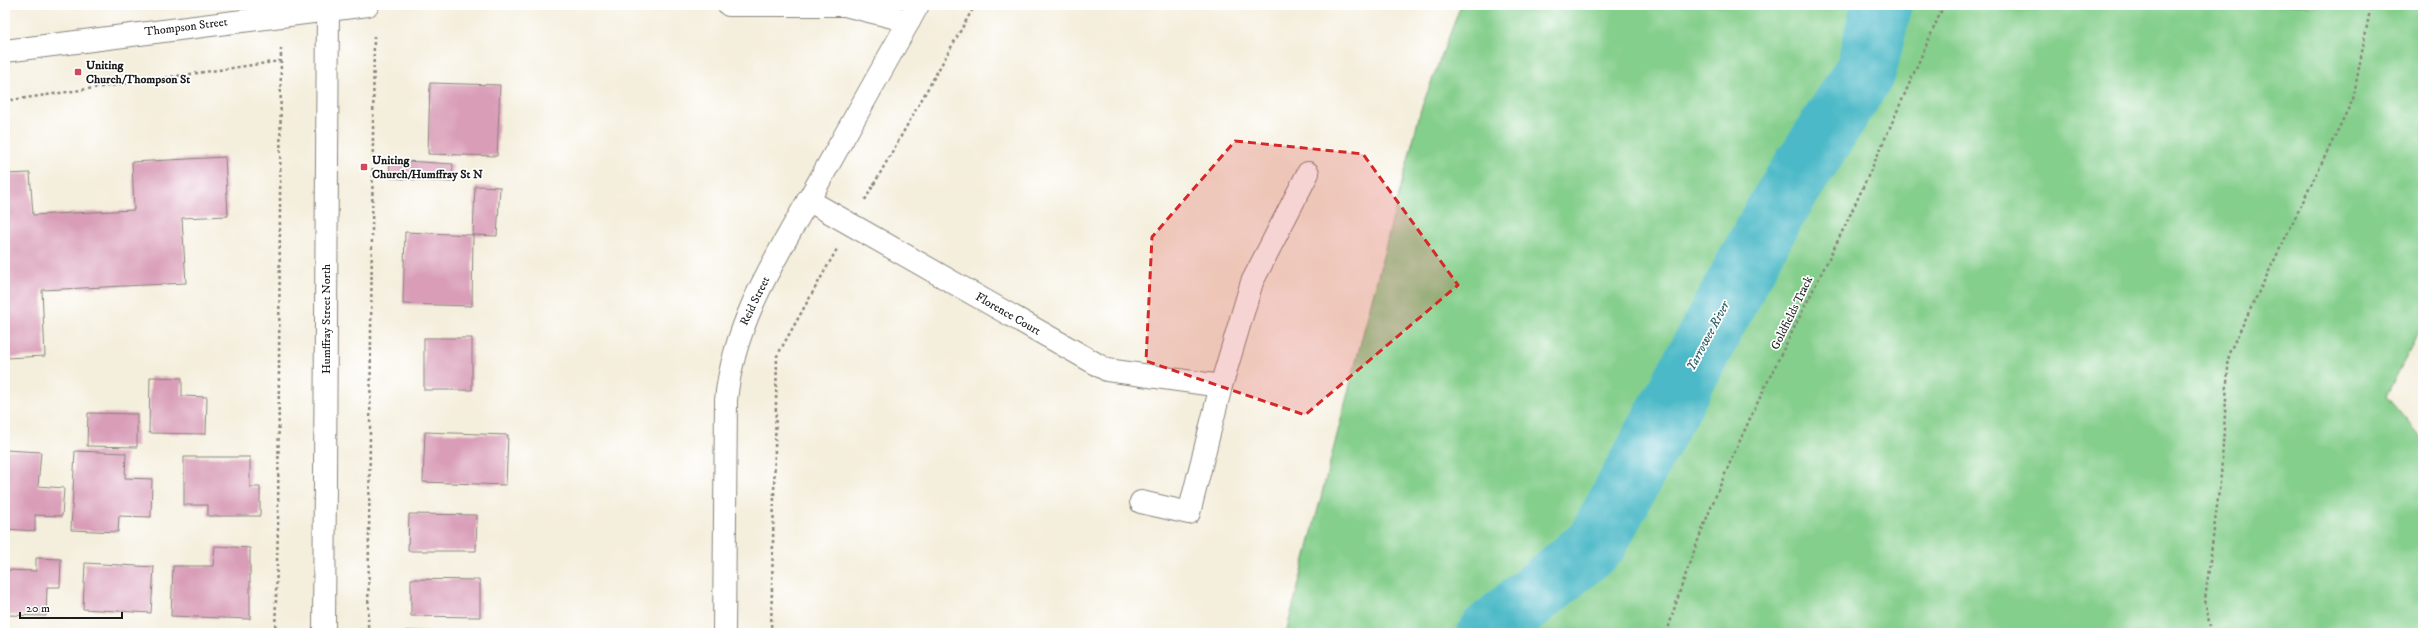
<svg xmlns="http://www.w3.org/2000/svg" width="2428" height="638" viewBox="0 0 2428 638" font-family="'IM FELL DW Pica',serif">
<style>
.green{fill:#85cf8c;stroke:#507654}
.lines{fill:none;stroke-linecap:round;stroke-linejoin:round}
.river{stroke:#4cb9c7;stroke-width:61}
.building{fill:#d99db7}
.minor-casing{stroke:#88857c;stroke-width:24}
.path{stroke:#88857c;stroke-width:2.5;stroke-dasharray:3 3;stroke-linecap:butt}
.minor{stroke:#fff;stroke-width:22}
.marked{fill:#d62828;fill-opacity:0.2;stroke:#d62828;stroke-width:3;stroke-dasharray:8 5;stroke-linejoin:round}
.poi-dot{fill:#d1495b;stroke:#fff;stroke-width:1.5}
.labels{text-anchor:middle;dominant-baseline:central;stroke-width:3.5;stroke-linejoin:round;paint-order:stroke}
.street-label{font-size:12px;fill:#1c1c1c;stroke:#fff}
.poi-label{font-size:12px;font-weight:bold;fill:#1c1c1c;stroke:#fff;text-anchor:start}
.water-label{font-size:13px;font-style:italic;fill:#326369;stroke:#fff}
</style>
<rect width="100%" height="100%" fill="#fff"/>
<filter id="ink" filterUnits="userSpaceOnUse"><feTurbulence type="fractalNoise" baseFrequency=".025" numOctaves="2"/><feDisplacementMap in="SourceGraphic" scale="8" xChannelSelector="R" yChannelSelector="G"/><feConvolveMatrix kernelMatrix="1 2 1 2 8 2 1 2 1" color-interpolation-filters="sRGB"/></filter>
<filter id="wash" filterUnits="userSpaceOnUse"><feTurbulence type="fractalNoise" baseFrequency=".012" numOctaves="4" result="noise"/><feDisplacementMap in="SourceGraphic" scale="16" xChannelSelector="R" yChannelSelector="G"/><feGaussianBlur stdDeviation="0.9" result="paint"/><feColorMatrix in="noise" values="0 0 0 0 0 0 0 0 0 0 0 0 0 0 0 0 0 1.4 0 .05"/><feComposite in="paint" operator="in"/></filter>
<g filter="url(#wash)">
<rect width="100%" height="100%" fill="#f4eedc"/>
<path class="green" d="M 1461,5 L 2423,5 L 2423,325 L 2386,396 L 2423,440 L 2423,633 L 1286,633 L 1421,109 Z"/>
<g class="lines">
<path class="river" d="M 1488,633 L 1596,544 L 1775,212 L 1866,70 L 1882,5"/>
</g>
<g id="blocks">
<g class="building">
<path d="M 430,83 L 500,85 L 497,156 L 428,154 Z"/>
<path d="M 225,157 L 228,216 L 182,218 L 186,283 L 42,290 L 45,356 L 6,358 L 5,174 L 30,173 L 33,215 L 134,210 L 132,162 Z"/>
<path d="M 390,160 L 453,164 L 452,182 L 389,178 Z"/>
<path d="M 475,186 L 500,187 L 497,236 L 473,235 Z"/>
<path d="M 405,232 L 473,235 L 472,306 L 403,304 Z"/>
<rect x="424" y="338" width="48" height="52"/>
<path d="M 150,377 L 182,378 L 182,396 L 207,397 L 206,434 L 149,433 Z"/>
<path d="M 88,413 L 137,414 L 137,447 L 87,446 Z"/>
<path d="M 425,432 L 508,435 L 506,485 L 423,482 Z"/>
<path d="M 5,450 L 41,452 L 38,486 L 64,488 L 62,516 L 35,515 L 35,531 L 5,529 Z"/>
<path d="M 75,451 L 126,453 L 125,478 L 152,479 L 151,517 L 119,516 L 118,532 L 71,530 Z"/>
<path d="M 184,457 L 250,457 L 250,487 L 260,487 L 260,516 L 208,516 L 208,505 L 184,505 Z"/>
<path d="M 409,514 L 477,515 L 476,551 L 408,551 Z"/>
<path d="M 215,546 L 250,548 L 250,619 L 171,616 L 173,566 L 213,566 Z"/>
<path d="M 36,558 L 61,559 L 60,587 L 47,587 L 46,616 L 5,615 L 5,570 L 36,571 Z"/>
<path d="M 85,563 L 154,567 L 151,613 L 83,609 Z"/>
<path d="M 411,579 L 480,580 L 480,617 L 411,616 Z"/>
<path d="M 406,631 L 428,632 L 428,633 L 406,633 Z"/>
</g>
</g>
</g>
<g filter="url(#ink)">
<use href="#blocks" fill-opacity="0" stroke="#88857c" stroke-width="1"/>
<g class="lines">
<defs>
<g id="minor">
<path d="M 729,5 L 845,5 L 909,21"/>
<path d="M 5,51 L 368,5"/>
<path d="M 808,200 L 1107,370 L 1221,386 L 1252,282 L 1308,173"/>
<path d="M 1141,502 L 1189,513 L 1221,386"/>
<path d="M 324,633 L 328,5"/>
<path d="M 724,633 L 726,400 C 734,320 778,254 817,185 C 851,125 884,65 918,5"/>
</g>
</defs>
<use href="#minor" class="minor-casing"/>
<g class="path">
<path d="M 5,101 L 280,61"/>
<path d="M 865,200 L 975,5"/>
<path d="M 275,633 L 278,528 L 281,46"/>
<path d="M 368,633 L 374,33"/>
<path d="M 771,633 L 777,356 L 837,249"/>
<path d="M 1667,633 C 1707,494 1775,367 1839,238 C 1876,162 1909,83 1944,5"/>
<path d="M 2211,633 L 2205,600 L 2221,475 L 2229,353 L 2353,99 L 2371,5"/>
</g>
<use href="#minor" class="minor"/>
</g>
</g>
<path class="marked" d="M 1235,141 L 1363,154 L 1458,285 L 1305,415 L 1146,361 L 1152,237 Z"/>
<g class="poi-dot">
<rect x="74" y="68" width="8" height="8" rx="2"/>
<rect x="360" y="163" width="8" height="8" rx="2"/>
</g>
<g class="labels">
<g class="street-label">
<text transform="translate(186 27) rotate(-7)">Thompson Street</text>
<text transform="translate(755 301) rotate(-64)">Reid Street</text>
<text transform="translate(1792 313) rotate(-64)">Goldfields Track</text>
<text transform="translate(1008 314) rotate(30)">Florence Court</text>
<text transform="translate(326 319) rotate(-90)">Humffray Street North</text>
</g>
<g class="poi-label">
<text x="86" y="65">Uniting<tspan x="86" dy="14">Church/Thompson St</tspan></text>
<text x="372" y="160">Uniting<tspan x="372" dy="14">Church/Humffray St N</tspan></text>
</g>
<g class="water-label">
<text transform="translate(1708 336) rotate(-62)">Yarrowee River</text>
</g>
</g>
<rect width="2428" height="638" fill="none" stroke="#fff" stroke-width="20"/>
<path d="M20 612v6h102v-6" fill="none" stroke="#1c1c1c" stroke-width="2"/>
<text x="26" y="612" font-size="12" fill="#1c1c1c" stroke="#ffffff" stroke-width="3" paint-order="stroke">20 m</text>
</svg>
